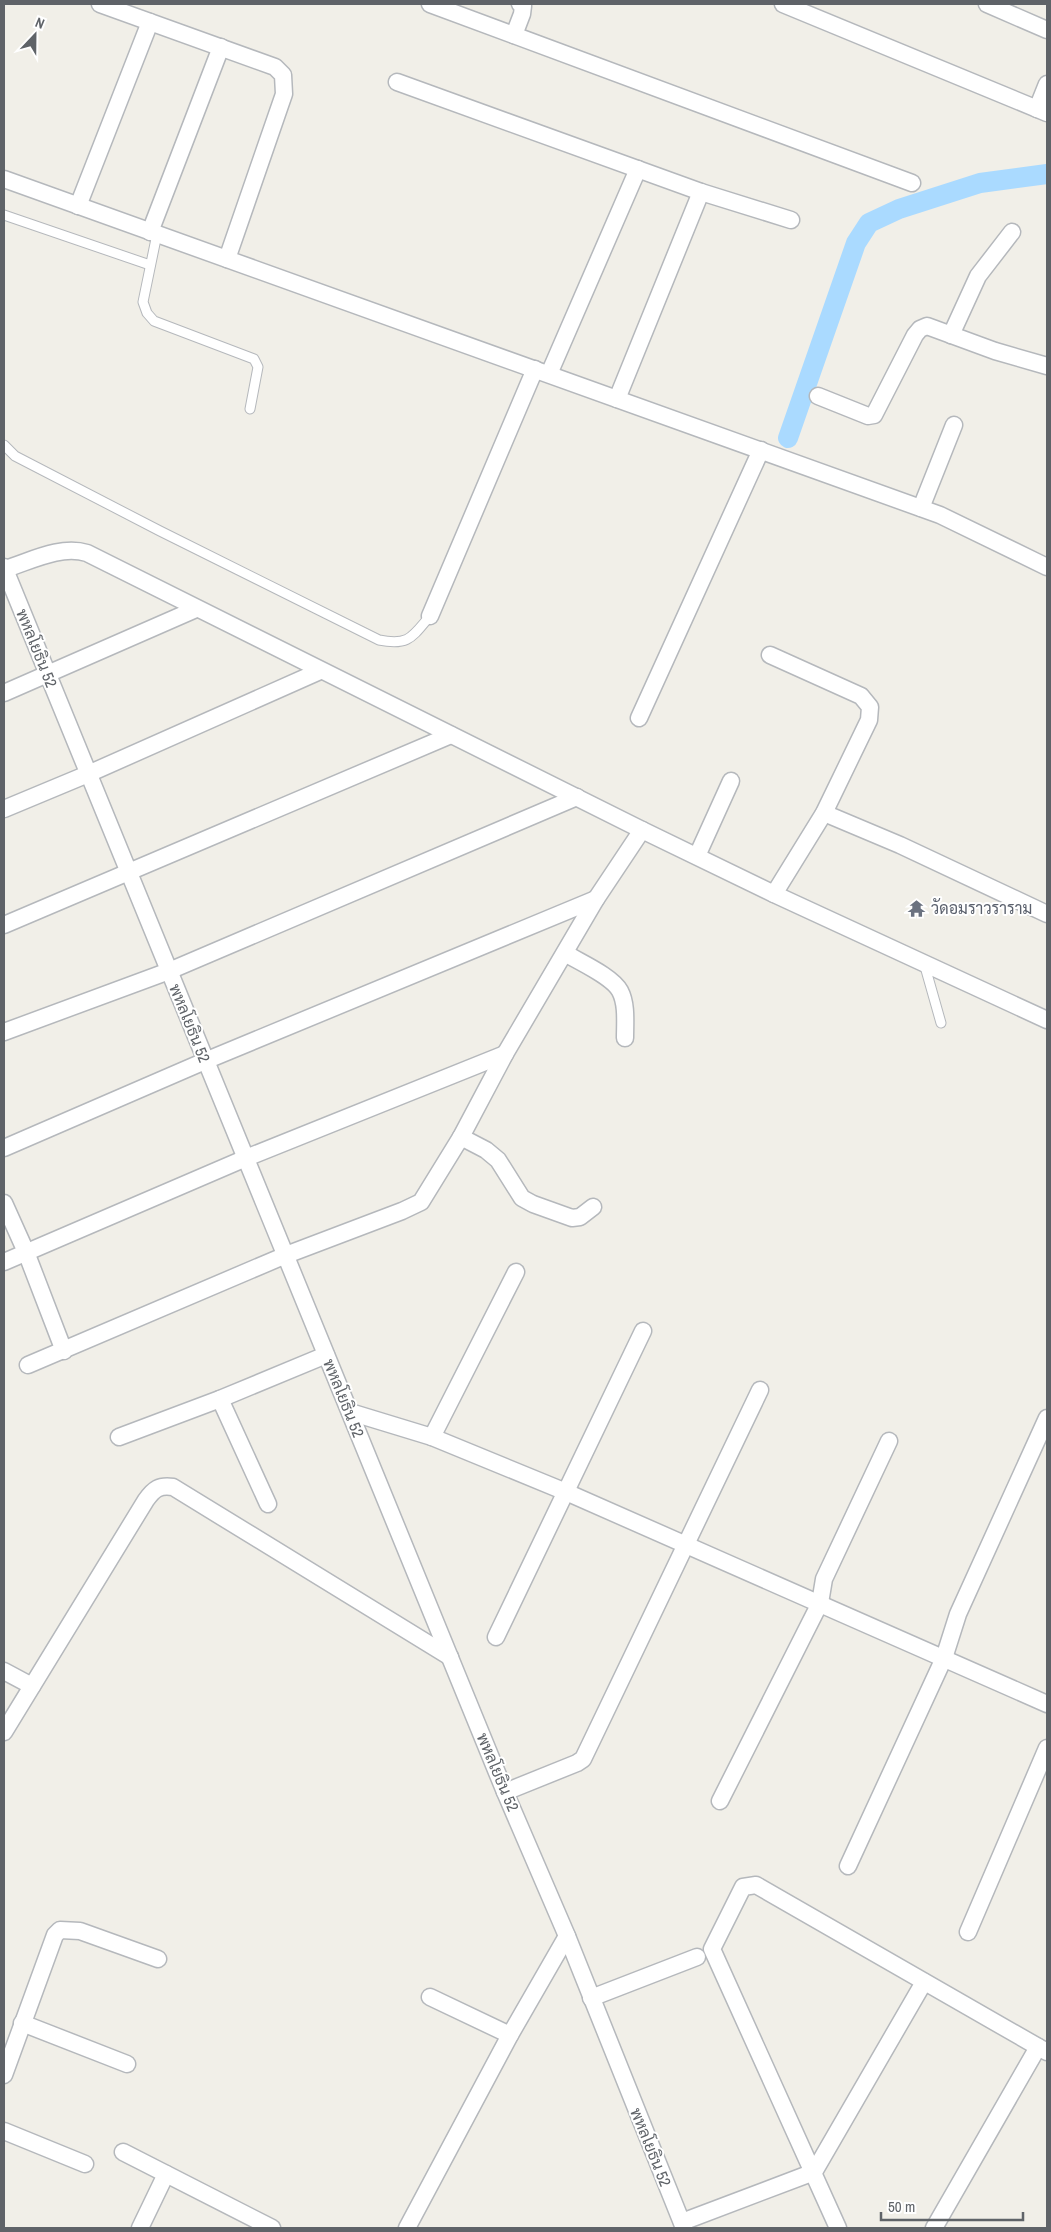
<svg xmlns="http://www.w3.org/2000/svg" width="1051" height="2232" viewBox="0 0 1051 2232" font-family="'Archivo Narrow',Sarabun,sans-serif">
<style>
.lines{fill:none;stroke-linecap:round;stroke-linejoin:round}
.canal{stroke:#aadaff;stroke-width:20}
.service-casing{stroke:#b5b8bc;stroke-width:11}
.minor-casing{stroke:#b5b8bc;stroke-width:19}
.service{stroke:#fff;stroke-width:9}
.minor{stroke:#fff;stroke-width:16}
.labels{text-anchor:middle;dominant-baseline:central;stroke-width:4;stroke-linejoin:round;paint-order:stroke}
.street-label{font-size:16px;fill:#5f6368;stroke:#fff}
.worship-label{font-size:16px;fill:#5b616d;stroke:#fff;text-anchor:start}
</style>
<rect width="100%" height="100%" fill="#f1efe8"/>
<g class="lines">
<path class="canal" d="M 788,438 L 856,243 L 869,223 L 899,209 L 980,183 L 1047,174"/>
<defs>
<g id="service">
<path d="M 4,215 L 150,265"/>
<path d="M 157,234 L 143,302 L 147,313 L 154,321 L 254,359 L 258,367 L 250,409"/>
<path d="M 4,445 L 15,456 L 160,531 L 379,640 C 409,646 412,637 430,616"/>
<path d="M 924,963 L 941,1023"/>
</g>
<g id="minor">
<path d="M 100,4 L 275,67 L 283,75 L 284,94 L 227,259"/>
<path d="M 430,4 L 912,183"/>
<path d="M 783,4 L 1047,113"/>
<path d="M 987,4 L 1047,30"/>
<path d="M 514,35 L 522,14 L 523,6 L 520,4"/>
<path d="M 397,82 L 701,192 L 791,220"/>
<path d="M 1037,109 L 1047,84"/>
<path d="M 4,179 L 940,515 L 1047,567"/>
<path d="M 78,206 L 150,22"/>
<path d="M 150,232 L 221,47"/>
<path d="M 951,335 L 978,276 L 1012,232"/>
<path d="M 549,374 L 638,169"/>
<path d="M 818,396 L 868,416 L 874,415 L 915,335 L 920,329 L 927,326 L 995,351 L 1047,366"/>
<path d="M 617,399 L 701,192"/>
<path d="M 921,508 L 954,425"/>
<path d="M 4,567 L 505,1792 L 567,1936 L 684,2228"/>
<path d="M 5,569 C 31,561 60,545 87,553 L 642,830 L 774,894 L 1047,1020"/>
<path d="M 430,616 L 535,369"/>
<path d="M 770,655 L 861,696 L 870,707 L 869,720 L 824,813 L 774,894"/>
<path d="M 4,693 L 196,609"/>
<path d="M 639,718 L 761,450"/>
<path d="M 4,809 L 88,774 L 320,671"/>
<path d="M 824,813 L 900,845 L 1047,914"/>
<path d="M 697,856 L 731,781"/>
<path d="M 4,925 L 451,735"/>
<path d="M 565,953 C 579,962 612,976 620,991 C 627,1004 625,1023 625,1038"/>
<path d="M 4,1032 L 169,971 L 577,797"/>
<path d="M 461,1137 L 486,1150 L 498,1160 L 522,1198 L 533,1204 L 572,1218 L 580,1217 L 593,1207"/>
<path d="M 4,1148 L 205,1061 L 596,899"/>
<path d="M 4,1203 L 26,1252 L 64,1351"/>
<path d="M 4,1262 L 246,1158 L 505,1054"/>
<path d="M 28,1365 L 286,1255 L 402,1211 L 421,1202 L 461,1137 L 505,1054 L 596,899 L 642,830"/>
<path d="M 220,1399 L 268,1504"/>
<path d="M 350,1412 L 432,1437 L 566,1492 L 1047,1704"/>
<path d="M 119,1437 L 220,1399 L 326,1355"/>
<path d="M 432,1437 L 516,1272"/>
<path d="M 496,1637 L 643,1331"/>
<path d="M 4,1671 L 32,1686"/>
<path d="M 4,1732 L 146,1500 C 154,1489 159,1485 173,1487 L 450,1657"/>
<path d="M 505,1792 L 577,1763 L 583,1759 L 760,1390"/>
<path d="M 720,1801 L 820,1603 L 824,1579 L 889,1441"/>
<path d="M 848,1866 L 944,1658 L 958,1614 L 1047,1418"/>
<path d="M 968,1932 L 1047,1748"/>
<path d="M 430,1997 L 510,2035"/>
<path d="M 591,1998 L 697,1957"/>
<path d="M 22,2023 L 127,2064"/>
<path d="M 4,2075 L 55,1935 L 60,1930 L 80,1931 L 158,1959"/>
<path d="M 4,2131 L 85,2164"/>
<path d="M 123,2152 L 272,2228"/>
<path d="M 682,2222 L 814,2172 L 924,1982"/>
<path d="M 140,2228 L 166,2174"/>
<path d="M 407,2228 L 510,2035 L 567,1936"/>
<path d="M 838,2228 L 712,1949 L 743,1887 L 756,1885 L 1047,2052"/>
<path d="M 934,2228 L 1038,2047"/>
</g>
</defs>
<use href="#service" class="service-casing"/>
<use href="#minor" class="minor-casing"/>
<use href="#service" class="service"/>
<use href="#minor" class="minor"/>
</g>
<defs>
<symbol id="temple-bare" viewBox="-9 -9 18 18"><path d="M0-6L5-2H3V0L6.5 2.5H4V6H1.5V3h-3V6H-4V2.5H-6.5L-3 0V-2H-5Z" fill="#6b7280" stroke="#fff" stroke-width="2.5" paint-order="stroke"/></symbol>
</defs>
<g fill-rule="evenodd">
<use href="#temple-bare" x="904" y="896" width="25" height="25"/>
</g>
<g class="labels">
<g class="street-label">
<text transform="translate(37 648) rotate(68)">พหลโยธิน 52</text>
<text transform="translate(190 1023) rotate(68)">พหลโยธิน 52</text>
<text transform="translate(344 1398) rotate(68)">พหลโยธิน 52</text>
<text transform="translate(498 1772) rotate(67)">พหลโยธิน 52</text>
<text transform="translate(651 2147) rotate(68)">พหลโยธิน 52</text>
</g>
<g class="worship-label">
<text x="931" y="908">วัดอมราวราราม</text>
</g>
</g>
<rect width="1051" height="2232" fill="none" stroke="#5f6368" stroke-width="10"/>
<g transform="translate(35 35) rotate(22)" stroke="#ffffff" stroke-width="4" paint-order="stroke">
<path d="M0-4L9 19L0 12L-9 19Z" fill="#5f6368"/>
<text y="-8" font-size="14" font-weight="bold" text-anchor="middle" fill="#5f6368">N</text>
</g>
<path d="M881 2212v8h142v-8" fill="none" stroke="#5f6368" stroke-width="2.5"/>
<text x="888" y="2212" font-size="15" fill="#5f6368" stroke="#ffffff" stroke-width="4" paint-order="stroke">50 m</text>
</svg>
